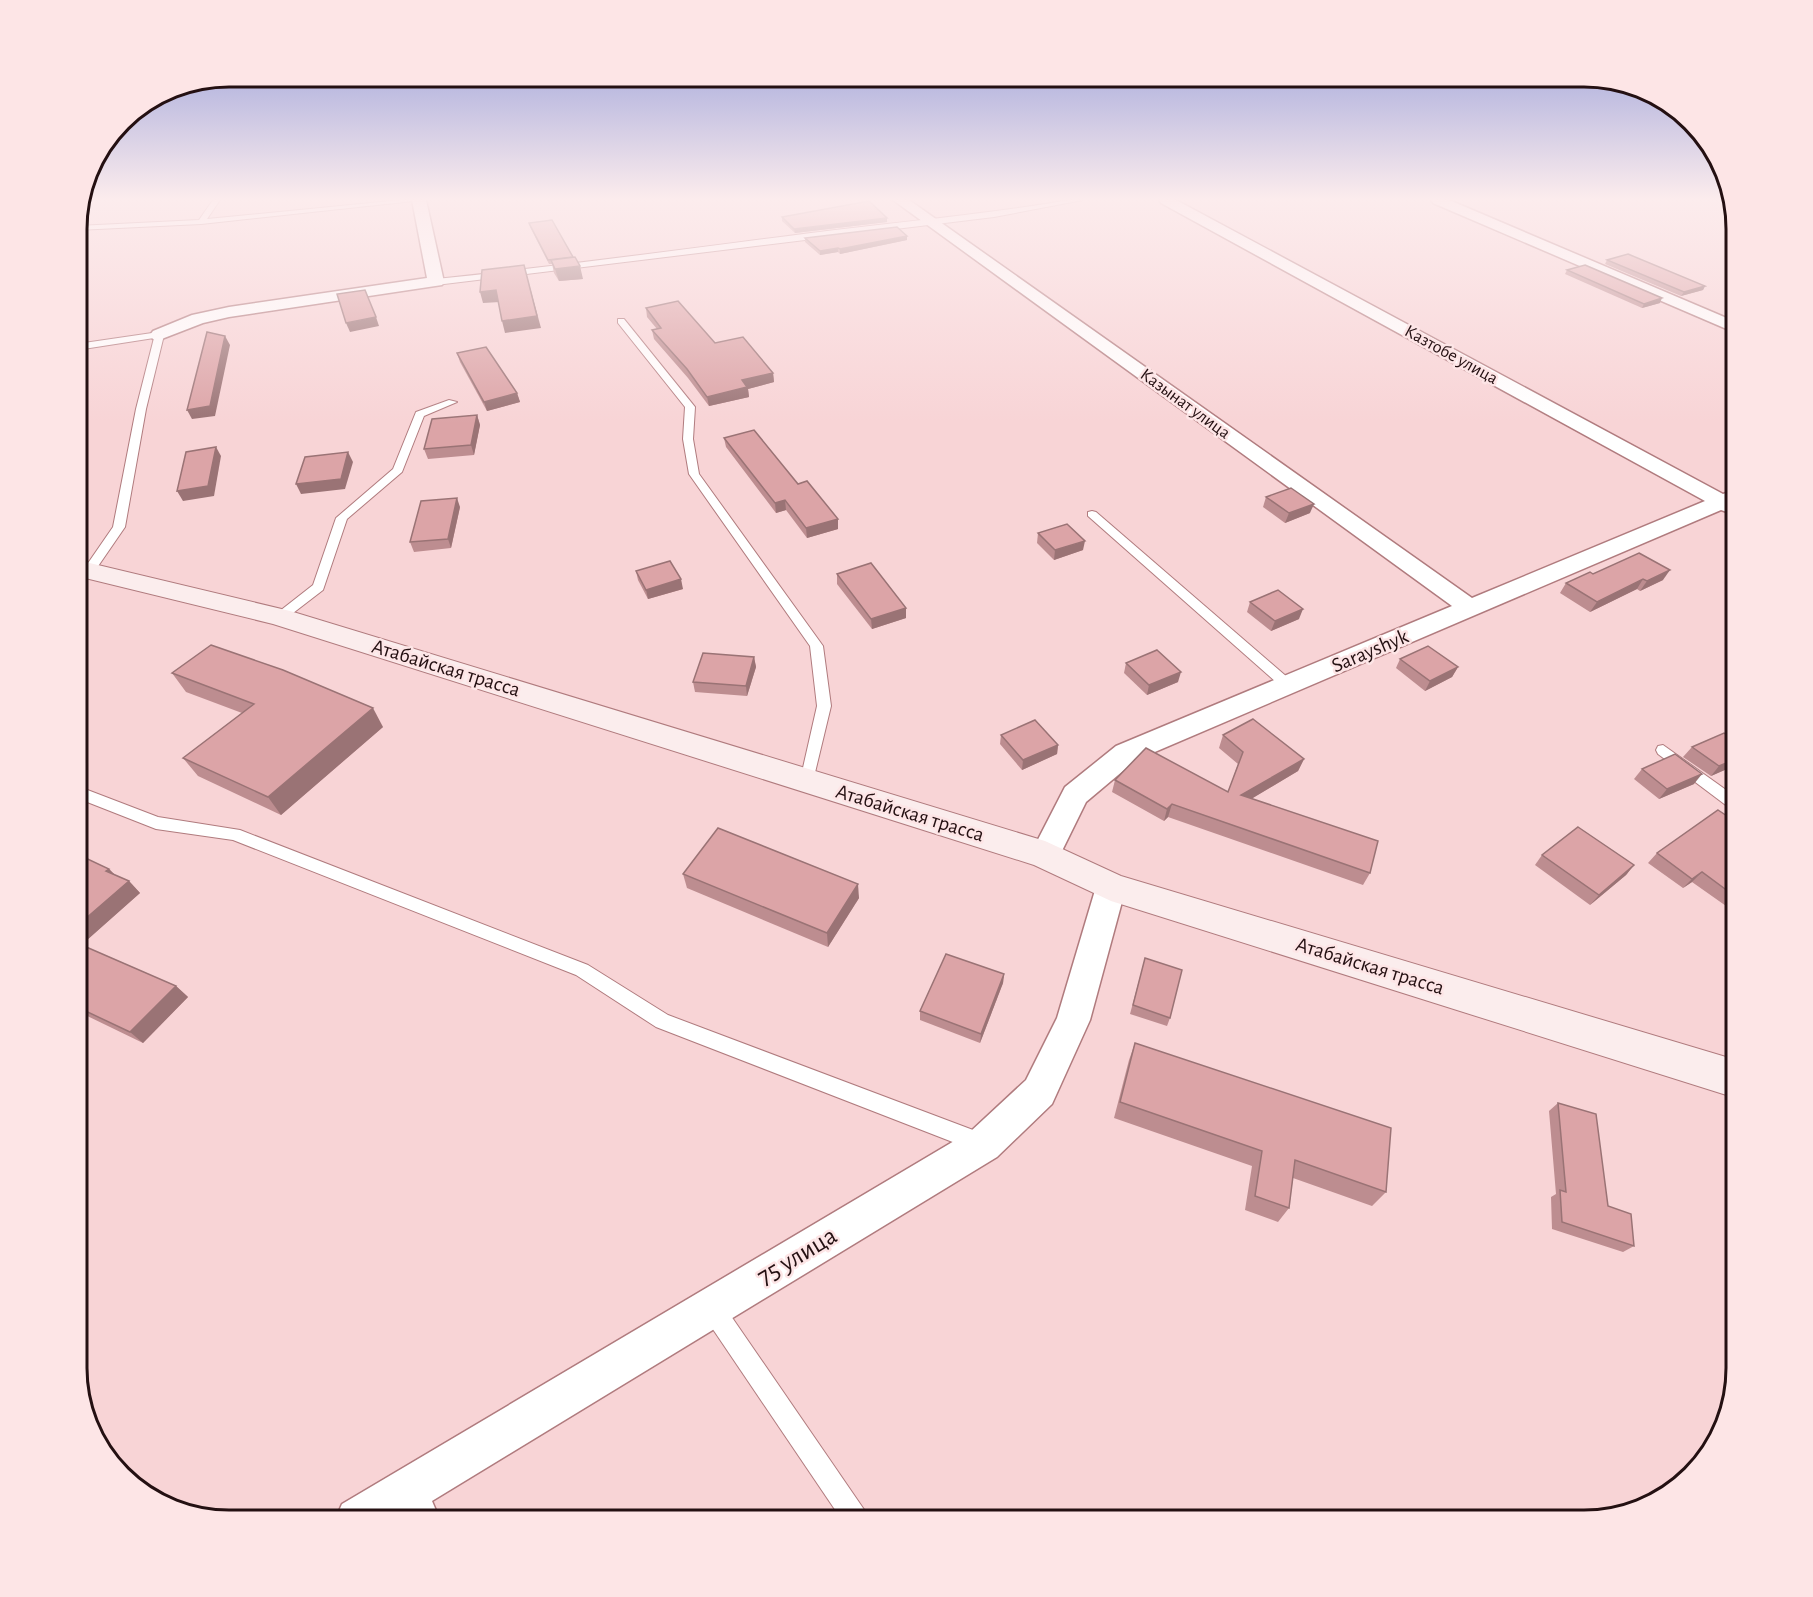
<svg xmlns="http://www.w3.org/2000/svg" width="1813" height="1597" viewBox="0 0 1813 1597" font-family="'Alegreya Sans',sans-serif">
<style>
.lines{fill:none;stroke-linecap:round;stroke-linejoin:round}
.service-casing{stroke:#b07b7e;stroke-width:2}
.minor-casing{stroke:#b07b7e;stroke-width:3}
.secondary-casing{stroke:#b07b7e;stroke-width:2}
.service{fill:#fff;fill-rule:evenodd}
.minor{fill:#fff;fill-rule:evenodd}
.secondary{fill:#fbeded;fill-rule:evenodd}
.wall{fill:#bd8d90}
.shaded-wall{fill:#9a7375}
.building{fill:#dca4a7;stroke:#9a7375;stroke-width:1.5}
.labels{text-anchor:middle;dominant-baseline:central;stroke-width:5;stroke-linejoin:round;paint-order:stroke}
.far-street-label{font-size:18px;fill:#241012;stroke:#fde5e6}
.street-label{font-size:21px;fill:#241012;stroke:#fde5e6}
.near-street-label{font-size:26px;fill:#241012;stroke:#fde5e6}
.rim{fill:none;stroke:#241012;stroke-width:3}
</style>
<rect width="100%" height="100%" fill="#f8d4d6"/>
<g class="lines">
<defs>
<g id="service">
<path d="M 213,200 L 220,200 L 207,219 L 401,200 L 423,200 L 201,224 L 77,230 L 77,226 L 199,220 Z"/>
<path d="M 1069,200 L 1083,200 L 994,217 L 436,285 L 432,282 L 436,279 C 561,266 686,249 811,233 C 897,222 983,215 1069,200 Z"/>
<path d="M 618,319 L 624,319 L 695,407 L 693,439 L 699,474 L 823,646 L 831,706 L 812,785 L 802,785 L 800,781 L 817,706 L 810,646 L 689,474 L 683,439 L 685,407 L 618,323 Z"/>
<path d="M 159,332 L 164,335 L 146,409 L 125,527 L 92,575 L 77,583 L 77,574 L 84,569 L 113,527 L 136,409 L 154,338 L 77,350 L 77,344 Z"/>
<path d="M 449,400 L 457,402 L 424,416 L 402,472 L 347,519 L 323,590 L 284,620 L 276,620 L 274,617 L 276,614 L 313,585 L 336,518 L 393,469 L 416,412 Z"/>
<path d="M 1092,511 L 1096,512 L 1294,683 L 1296,686 L 1294,689 L 1284,689 L 1088,516 L 1088,512 Z"/>
<path d="M 1663,745 L 1736,797 L 1736,811 L 1731,809 L 1658,754 L 1656,750 L 1658,746 Z"/>
<path d="M 77,786 L 158,817 L 240,830 L 588,965 L 668,1015 L 981,1133 L 988,1136 L 991,1143 L 988,1150 L 981,1153 L 656,1027 L 576,975 L 233,840 L 156,829 L 77,798 Z"/>
<path d="M 712,1297 L 720,1300 L 865,1511 L 868,1520 L 842,1520 L 704,1316 L 701,1308 L 704,1300 Z"/>
</g>
<g id="minor">
<path d="M 412,200 L 426,200 L 444,282 L 442,285 L 229,317 L 203,323 L 159,340 L 153,339 L 150,335 L 153,331 L 192,315 L 229,307 L 427,278 Z"/>
<path d="M 893,200 L 909,200 L 1472,598 L 1705,501 L 1161,203 L 1159,200 L 1176,200 L 1723,494 L 1736,490 L 1736,515 L 1721,510 L 1136,760 L 1086,802 L 1056,863 L 1045,867 L 1034,863 L 1030,855 L 1065,787 L 1116,746 L 1452,606 Z"/>
<path d="M 1431,200 L 1449,200 L 1736,322 L 1736,333 L 1433,203 Z"/>
<path d="M 1111,875 L 1122,878 L 1126,887 L 1090,1020 L 1052,1104 L 997,1157 L 432,1501 L 440,1520 L 335,1520 L 342,1504 L 971,1131 L 1026,1080 L 1057,1018 L 1096,887 L 1100,878 Z"/>
</g>
<path id="secondary" d="M 77,560 L 290,611 L 1045,841 L 1121,876 L 1736,1060 L 1736,1098 L 1111,901 L 1034,865 L 273,624 L 77,576 Z"/>
</defs>
<use href="#service" class="service-casing"/>
<use href="#minor" class="minor-casing"/>
<use href="#secondary" class="secondary-casing"/>
<use href="#service" class="service"/>
<use href="#minor" class="minor"/>
<use href="#secondary" class="secondary"/>
</g>
<g class="wall">
<path d="M 782,217 L 887,218 L 887,222 L 795,233 L 782,221 Z"/>
<path d="M 529,223 L 583,279 L 559,281 L 554,273 L 552,264 L 549,264 L 530,227 Z"/>
<path d="M 805,238 L 907,240 L 840,254 L 838,252 L 820,255 L 805,242 Z"/>
<path d="M 1607,260 L 1705,286 L 1703,290 L 1681,296 L 1605,264 Z"/>
<path d="M 1567,270 L 1660,303 L 1642,308 L 1565,274 Z"/>
<path d="M 646,308 L 773,373 L 774,382 L 748,389 L 749,397 L 709,406 L 688,378 L 654,339 L 652,330 L 657,329 L 647,317 Z"/>
<path d="M 457,353 L 517,393 L 520,402 L 487,411 L 460,362 Z"/>
<path d="M 477,415 L 480,425 L 474,455 L 428,459 L 424,449 Z"/>
<path d="M 724,438 L 798,484 L 838,519 L 838,529 L 807,538 L 786,510 L 776,513 L 726,447 Z"/>
<path d="M 1266,497 L 1310,513 L 1285,523 L 1263,507 Z"/>
<path d="M 460,507 L 451,548 L 414,552 L 410,542 Z"/>
<path d="M 1038,533 L 1083,550 L 1054,560 L 1037,543 Z"/>
<path d="M 636,571 L 683,589 L 648,599 L 638,580 Z"/>
<path d="M 837,574 L 906,618 L 872,629 L 837,584 Z"/>
<path d="M 1593,574 L 1663,580 L 1640,591 L 1637,589 L 1590,612 L 1560,593 L 1566,583 Z"/>
<path d="M 1250,602 L 1299,619 L 1271,631 L 1247,612 Z"/>
<path d="M 754,657 L 756,667 L 747,696 L 695,692 L 693,682 Z"/>
<path d="M 1400,659 L 1458,667 L 1452,677 L 1425,691 L 1396,668 Z"/>
<path d="M 1126,663 L 1178,682 L 1147,695 L 1124,673 Z"/>
<path d="M 172,673 L 383,727 L 281,815 L 198,776 L 183,758 L 242,713 L 186,692 Z"/>
<path d="M 1001,735 L 1058,745 L 1057,754 L 1022,770 L 1000,744 Z"/>
<path d="M 1223,735 L 1304,759 L 1298,771 L 1251,799 L 1370,873 L 1363,885 L 1168,817 L 1164,821 L 1112,792 L 1115,780 L 1228,792 L 1238,764 L 1219,748 Z"/>
<path d="M 1692,747 L 1736,765 L 1711,776 L 1683,757 Z"/>
<path d="M 1642,769 L 1694,784 L 1659,799 L 1634,779 Z"/>
<path d="M 1736,822 L 1736,913 L 1692,882 L 1683,888 L 1648,863 L 1657,853 Z"/>
<path d="M 77,854 L 109,869 L 116,876 L 129,881 L 140,893 L 81,945 L 176,986 L 188,997 L 143,1043 L 77,1011 Z"/>
<path d="M 1542,855 L 1634,865 L 1626,875 L 1590,905 L 1535,865 Z"/>
<path d="M 683,874 L 859,898 L 828,947 L 687,888 Z"/>
<path d="M 1145,958 L 1170,1018 L 1167,1026 L 1130,1014 Z"/>
<path d="M 1004,974 L 1003,983 L 980,1043 L 920,1020 L 920,1011 Z"/>
<path d="M 1135,1043 L 1386,1192 L 1372,1206 L 1293,1178 L 1289,1208 L 1278,1222 L 1245,1210 L 1252,1166 L 1114,1118 L 1129,1060 Z"/>
<path d="M 1558,1103 L 1608,1206 L 1634,1246 L 1623,1252 L 1552,1229 L 1551,1197 L 1556,1194 L 1549,1111 Z"/>
</g>
<g class="shaded-wall">
<path d="M 887,218 L 887,222 L 795,233 L 794,229 Z"/>
<path d="M 907,236 L 907,240 L 840,254 L 840,249 Z"/>
<path d="M 838,248 L 838,252 L 820,255 L 820,251 Z"/>
<path d="M 524,265 L 541,328 L 505,333 L 502,321 Z"/>
<path d="M 580,266 L 583,279 L 559,281 L 555,269 Z"/>
<path d="M 1705,286 L 1703,290 L 1681,296 L 1684,292 Z"/>
<path d="M 496,290 L 500,302 L 483,303 L 480,292 Z"/>
<path d="M 1662,298 L 1660,303 L 1642,308 L 1644,304 Z"/>
<path d="M 376,317 L 379,326 L 350,332 L 346,323 Z"/>
<path d="M 225,336 L 230,345 L 215,416 L 192,419 L 187,410 Z"/>
<path d="M 773,373 L 774,382 L 748,389 L 749,397 L 709,406 L 707,397 L 742,380 Z"/>
<path d="M 517,393 L 520,402 L 487,411 L 484,402 Z"/>
<path d="M 477,415 L 480,425 L 474,455 L 471,445 Z"/>
<path d="M 216,447 L 221,456 L 214,496 L 183,501 L 177,491 Z"/>
<path d="M 348,452 L 353,462 L 345,489 L 301,494 L 296,484 Z"/>
<path d="M 457,498 L 460,507 L 451,548 L 448,539 Z"/>
<path d="M 785,500 L 786,510 L 776,513 L 775,503 Z"/>
<path d="M 1314,504 L 1310,513 L 1285,523 L 1289,513 Z"/>
<path d="M 838,519 L 838,529 L 807,538 L 806,528 Z"/>
<path d="M 1085,541 L 1083,550 L 1054,560 L 1055,550 Z"/>
<path d="M 1670,570 L 1663,580 L 1640,591 L 1647,581 Z"/>
<path d="M 681,579 L 683,589 L 648,599 L 646,590 Z"/>
<path d="M 1643,579 L 1637,589 L 1590,612 L 1597,602 Z"/>
<path d="M 77,607 L 84,616 L 77,621 Z"/>
<path d="M 906,608 L 906,618 L 872,629 L 871,619 Z"/>
<path d="M 1303,609 L 1299,619 L 1271,631 L 1275,621 Z"/>
<path d="M 754,657 L 756,667 L 747,696 L 746,686 Z"/>
<path d="M 1458,667 L 1452,677 L 1425,691 L 1430,681 Z"/>
<path d="M 1181,672 L 1178,682 L 1147,695 L 1149,685 Z"/>
<path d="M 373,708 L 383,727 L 281,815 L 268,797 Z"/>
<path d="M 1058,745 L 1057,754 L 1022,770 L 1023,760 Z"/>
<path d="M 1304,759 L 1298,771 L 1236,808 L 1241,795 Z"/>
<path d="M 1736,759 L 1736,765 L 1711,776 L 1719,766 Z"/>
<path d="M 1702,774 L 1694,784 L 1659,799 L 1667,789 Z"/>
<path d="M 1172,804 L 1168,817 L 1164,821 L 1167,809 Z"/>
<path d="M 1634,865 L 1626,875 L 1590,905 L 1599,895 Z"/>
<path d="M 109,869 L 121,881 L 106,871 Z"/>
<path d="M 1702,872 L 1692,882 L 1683,888 L 1692,879 Z"/>
<path d="M 129,881 L 140,893 L 77,949 L 77,926 Z"/>
<path d="M 858,884 L 859,898 L 828,947 L 827,933 Z"/>
<path d="M 1004,974 L 1003,983 L 980,1043 L 981,1034 Z"/>
<path d="M 176,986 L 188,997 L 143,1043 L 130,1032 Z"/>
</g>
<g class="building">
<path d="M 869,201 L 887,218 L 794,229 L 782,217 Z"/>
<path d="M 552,220 L 573,257 L 548,260 L 529,223 Z"/>
<path d="M 897,227 L 907,236 L 840,249 L 838,248 L 820,251 L 805,238 Z"/>
<path d="M 1628,254 L 1705,286 L 1684,292 L 1607,260 Z"/>
<path d="M 575,257 L 580,266 L 555,269 L 551,260 Z"/>
<path d="M 524,265 L 537,316 L 502,321 L 496,290 L 480,292 L 482,270 Z"/>
<path d="M 1585,265 L 1662,298 L 1644,304 L 1567,270 Z"/>
<path d="M 365,290 L 376,317 L 346,323 L 337,294 Z"/>
<path d="M 678,301 L 715,343 L 743,337 L 773,373 L 742,380 L 747,387 L 707,397 L 687,369 L 652,330 L 661,328 L 646,308 Z"/>
<path d="M 207,332 L 225,336 L 210,406 L 187,410 Z"/>
<path d="M 486,347 L 517,393 L 484,402 L 457,353 Z"/>
<path d="M 477,415 L 471,445 L 424,449 L 432,419 Z"/>
<path d="M 754,430 L 798,484 L 807,481 L 838,519 L 806,528 L 785,500 L 775,503 L 724,438 Z"/>
<path d="M 216,447 L 208,486 L 177,491 L 186,452 Z"/>
<path d="M 348,452 L 341,479 L 296,484 L 305,457 Z"/>
<path d="M 1291,488 L 1314,504 L 1289,513 L 1266,497 Z"/>
<path d="M 457,498 L 448,539 L 410,542 L 421,501 Z"/>
<path d="M 1067,524 L 1085,541 L 1055,550 L 1038,533 Z"/>
<path d="M 1639,553 L 1670,570 L 1647,581 L 1643,579 L 1597,602 L 1566,583 L 1590,572 L 1593,574 Z"/>
<path d="M 670,561 L 681,579 L 646,590 L 636,571 Z"/>
<path d="M 871,563 L 906,608 L 871,619 L 837,574 Z"/>
<path d="M 1278,590 L 1303,609 L 1275,621 L 1250,602 Z"/>
<path d="M 211,645 L 283,670 L 373,708 L 268,797 L 183,758 L 254,704 L 172,673 Z"/>
<path d="M 1428,646 L 1458,667 L 1430,681 L 1400,659 Z"/>
<path d="M 1157,650 L 1181,672 L 1149,685 L 1126,663 Z"/>
<path d="M 703,653 L 754,657 L 746,686 L 693,682 Z"/>
<path d="M 1253,719 L 1304,759 L 1241,795 L 1378,841 L 1370,873 L 1172,804 L 1167,809 L 1115,780 L 1146,748 L 1228,792 L 1243,752 L 1223,735 Z"/>
<path d="M 1035,720 L 1058,745 L 1023,760 L 1001,735 Z"/>
<path d="M 1724,733 L 1736,742 L 1736,759 L 1719,766 L 1692,747 Z"/>
<path d="M 1675,754 L 1702,774 L 1667,789 L 1642,769 Z"/>
<path d="M 1718,810 L 1736,822 L 1736,897 L 1702,872 L 1692,879 L 1657,853 Z"/>
<path d="M 1578,827 L 1634,865 L 1599,895 L 1542,855 Z"/>
<path d="M 718,828 L 858,884 L 827,933 L 683,874 Z"/>
<path d="M 77,854 L 109,869 L 106,871 L 129,881 L 77,926 Z"/>
<path d="M 77,943 L 176,986 L 130,1032 L 77,1007 Z"/>
<path d="M 946,954 L 1004,974 L 981,1034 L 920,1011 Z"/>
<path d="M 1145,958 L 1182,970 L 1170,1018 L 1133,1005 Z"/>
<path d="M 1135,1043 L 1391,1128 L 1386,1192 L 1295,1160 L 1289,1208 L 1255,1196 L 1262,1151 L 1120,1102 Z"/>
<path d="M 1558,1103 L 1596,1114 L 1608,1206 L 1631,1214 L 1634,1246 L 1562,1222 L 1560,1190 L 1566,1192 Z"/>
</g>
<linearGradient id="sky" x2="0" y2="1"><stop stop-color="#8b95d6"/><stop offset="0.47" stop-color="#fceced"/><stop offset="1" stop-color="#fceced" stop-opacity="0"/></linearGradient>
<rect width="1813" height="423" fill="url(#sky)"/>
<g class="labels">
<g class="far-street-label">
<text transform="translate(1451 355) rotate(29)">Казтобе улица</text>
<text transform="translate(1185 404) rotate(36)">Казынат улица</text>
</g>
<g class="street-label">
<text transform="translate(1370 651) rotate(-23)">Sarayshyk</text>
<text transform="translate(446 668) rotate(17)">Атабайская трасса</text>
<text transform="translate(910 813) rotate(17)">Атабайская трасса</text>
<text transform="translate(1370 966) rotate(17)">Атабайская трасса</text>
</g>
<g class="near-street-label">
<text transform="translate(797 1256) rotate(-31)">75 улица</text>
</g>
</g>
<path d="M0 0H1813V1597H0ZM229 87H1584A142 142 0 0 1 1726 229V1368A142 142 0 0 1 1584 1510H229A142 142 0 0 1 87 1368V229A142 142 0 0 1 229 87Z" fill="#fde5e6" fill-rule="evenodd"/>
<path class="rim" d="M229 87H1584A142 142 0 0 1 1726 229V1368A142 142 0 0 1 1584 1510H229A142 142 0 0 1 87 1368V229A142 142 0 0 1 229 87Z"/>
</svg>
